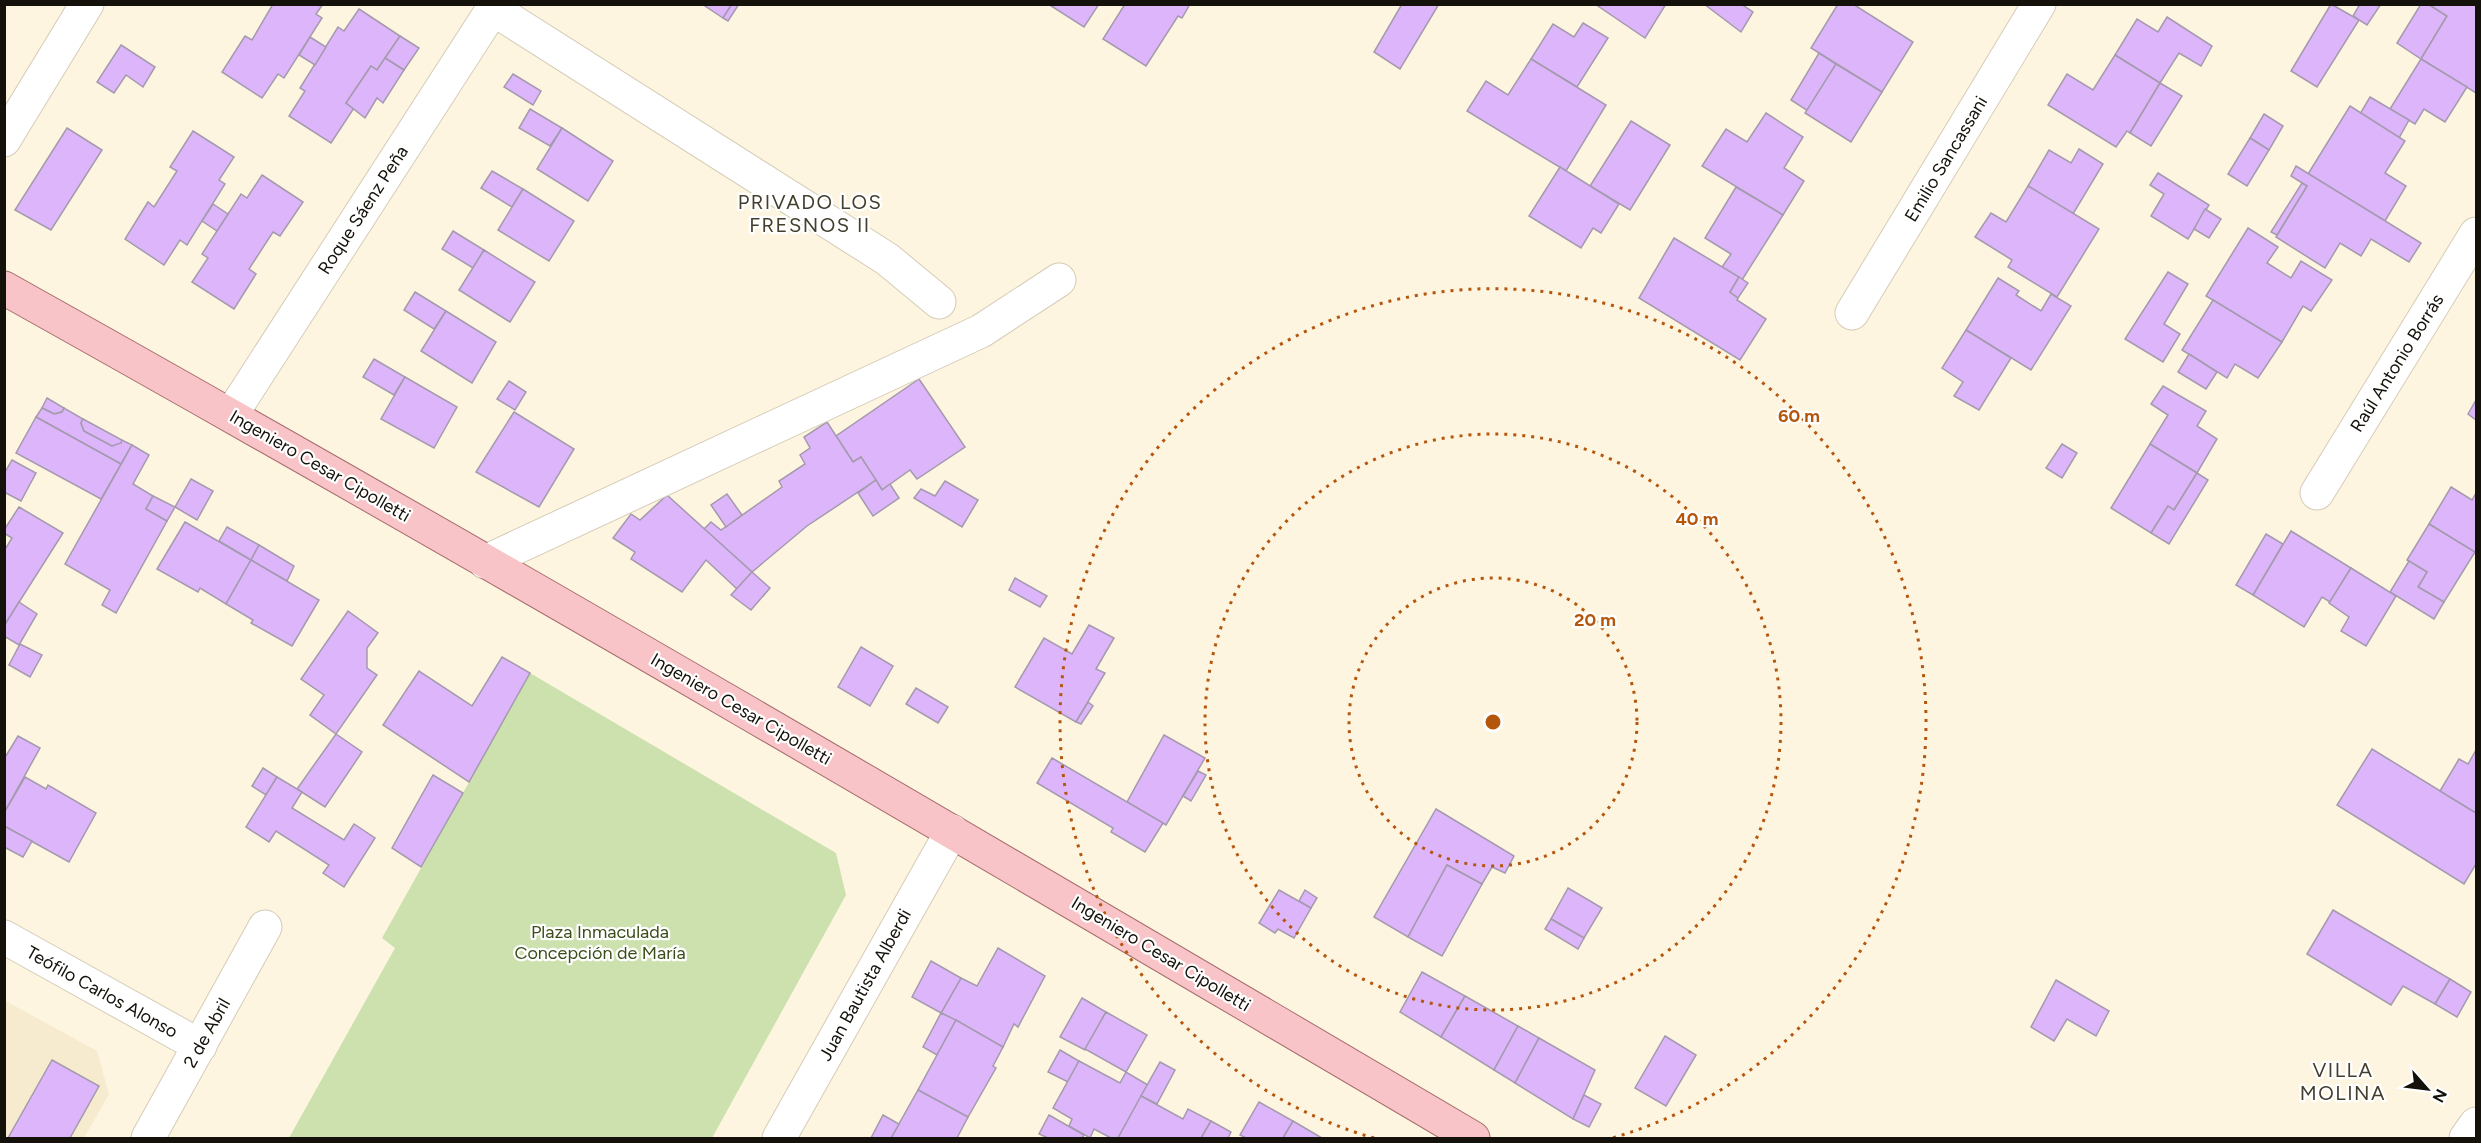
<svg xmlns="http://www.w3.org/2000/svg" width="2481" height="1143" viewBox="0 0 2481 1143" font-family="Figtree,sans-serif">
<style>
.built{fill:#f6ebcf}
.green{fill:#cce1ae}
.building{fill:#dcb5fa;stroke:#a49aad;stroke-width:1.5}
.lines{fill:none;stroke-linecap:round;stroke-linejoin:round}
.minor-casing{stroke:#d5ccb8;stroke-width:35}
.major-casing{stroke:#a66c6d;stroke-width:35}
.minor{stroke:#fff;stroke-width:33}
.major{stroke:#f8c4c7;stroke-width:33}
.ring{fill:none;stroke:#b5560d;stroke-width:3;stroke-dasharray:3 6}
.labels{text-anchor:middle;dominant-baseline:central;stroke-width:4.5;stroke-linejoin:round;paint-order:stroke}
.street-label{font-size:18px;fill:#14110a;stroke:#fff}
.park-label{font-size:18px;fill:#3b4d18;stroke:#fff}
.neighbourhood-label{font-size:20px;letter-spacing:1.5px;fill:#443e2d;stroke:#fff}
.centre{fill:#b5560d;stroke:#fff;stroke-width:3}
.ring-label{font-size:18px;text-anchor:middle;font-weight:bold;fill:#b5560d;stroke:#fff;stroke-width:4.5;stroke-linejoin:round;paint-order:stroke}
</style>
<rect width="100%" height="100%" fill="#fef5e1"/>
<path class="built" d="M 4,1000 L 97,1051 L 109,1094 L 84,1138 L 5,1138 Z"/>
<path class="green" d="M 530,673 L 836,853 L 846,895 L 712,1138 L 289,1138 L 395,948 L 382,938 Z"/>
<g class="building">
<path d="M 323,4 L 316,14 L 322,18 L 284,78 L 278,74 L 262,98 L 222,72 L 245,36 L 252,40 L 273,4 Z"/>
<path d="M 702,4 L 732,4 L 723,18 Z"/>
<path d="M 732,4 L 739,4 L 728,21 L 723,18 Z"/>
<path d="M 1048,4 L 1099,4 L 1084,27 Z"/>
<path d="M 1125,4 L 1190,4 L 1182,18 L 1178,16 L 1146,66 L 1103,39 Z"/>
<path d="M 1402,4 L 1439,4 L 1400,69 L 1374,52 Z"/>
<path d="M 1595,4 L 1666,4 L 1645,38 Z"/>
<path d="M 1704,4 L 1741,4 L 1753,12 L 1741,32 Z"/>
<path d="M 1838,4 L 1853,4 L 1913,42 L 1882,92 L 1811,48 Z"/>
<path d="M 2331,4 L 2359,20 L 2317,87 L 2291,71 Z"/>
<path d="M 2360,4 L 2381,4 L 2367,25 L 2353,16 Z"/>
<path d="M 2421,4 L 2428,4 L 2447,16 L 2421,59 L 2397,43 Z"/>
<path d="M 2428,4 L 2476,4 L 2476,93 L 2421,59 L 2447,16 Z"/>
<path d="M 359,9 L 400,36 L 377,70 L 371,66 L 346,103 L 354,108 L 331,143 L 289,116 L 305,91 L 300,88 L 338,27 L 344,31 Z"/>
<path d="M 2167,17 L 2212,46 L 2201,66 L 2179,53 L 2160,83 L 2115,55 L 2137,19 L 2158,32 Z"/>
<path d="M 1583,23 L 1608,38 L 1577,87 L 1531,59 L 1553,24 L 1574,37 Z"/>
<path d="M 400,36 L 419,48 L 404,70 L 385,58 Z"/>
<path d="M 310,37 L 326,47 L 315,65 L 299,55 Z"/>
<path d="M 121,45 L 155,67 L 143,87 L 126,75 L 114,93 L 97,82 Z"/>
<path d="M 1819,53 L 1836,64 L 1808,111 L 1791,100 Z"/>
<path d="M 2115,55 L 2160,83 L 2130,133 L 2127,131 L 2116,147 L 2048,105 L 2067,74 L 2093,90 Z"/>
<path d="M 385,58 L 404,70 L 383,103 L 377,98 L 365,118 L 346,103 L 371,66 L 377,70 Z"/>
<path d="M 1531,59 L 1606,105 L 1566,171 L 1467,111 L 1486,81 L 1508,95 Z"/>
<path d="M 2421,59 L 2467,87 L 2445,122 L 2424,109 L 2415,124 L 2390,109 Z"/>
<path d="M 1836,64 L 1882,92 L 1851,142 L 1805,113 Z"/>
<path d="M 513,74 L 541,91 L 533,105 L 504,87 Z"/>
<path d="M 2160,83 L 2182,96 L 2151,146 L 2130,133 Z"/>
<path d="M 2370,97 L 2409,120 L 2399,138 L 2360,114 Z"/>
<path d="M 2350,106 L 2405,141 L 2385,173 L 2406,186 L 2385,221 L 2308,174 Z"/>
<path d="M 530,109 L 562,128 L 550,146 L 519,128 Z"/>
<path d="M 1766,113 L 1803,137 L 1784,168 L 1804,181 L 1783,215 L 1702,166 L 1726,129 L 1747,142 Z"/>
<path d="M 2264,114 L 2283,126 L 2269,150 L 2250,138 Z"/>
<path d="M 1631,121 L 1670,145 L 1630,210 L 1590,186 Z"/>
<path d="M 67,128 L 102,150 L 51,230 L 15,210 Z"/>
<path d="M 562,128 L 613,161 L 588,201 L 537,169 Z"/>
<path d="M 193,131 L 234,157 L 219,180 L 225,184 L 187,245 L 180,240 L 164,265 L 125,239 L 148,202 L 154,207 L 177,171 L 170,167 Z"/>
<path d="M 2250,138 L 2269,150 L 2247,186 L 2228,174 Z"/>
<path d="M 2079,149 L 2103,164 L 2073,214 L 2028,186 L 2049,150 L 2071,163 Z"/>
<path d="M 2296,166 L 2421,243 L 2409,262 L 2371,239 L 2361,256 L 2340,243 L 2325,268 L 2276,237 L 2307,186 L 2291,176 Z"/>
<path d="M 1560,167 L 1619,204 L 1601,233 L 1593,228 L 1581,248 L 1529,216 Z"/>
<path d="M 492,171 L 523,189 L 512,207 L 481,188 Z"/>
<path d="M 2158,173 L 2209,205 L 2188,239 L 2151,216 L 2164,194 L 2150,185 Z"/>
<path d="M 262,175 L 303,202 L 280,236 L 273,232 L 249,269 L 256,274 L 234,309 L 192,282 L 208,258 L 202,254 L 241,194 L 247,198 Z"/>
<path d="M 2302,183 L 2307,186 L 2277,235 L 2271,232 Z"/>
<path d="M 2028,186 L 2099,229 L 2057,297 L 2008,267 L 2012,260 L 1975,237 L 1991,213 L 2006,222 Z"/>
<path d="M 1736,187 L 1783,215 L 1742,280 L 1722,267 L 1731,254 L 1705,238 Z"/>
<path d="M 523,189 L 574,221 L 549,261 L 498,230 Z"/>
<path d="M 213,204 L 228,214 L 217,231 L 202,221 Z"/>
<path d="M 2205,209 L 2221,219 L 2209,238 L 2194,229 Z"/>
<path d="M 2248,228 L 2278,247 L 2267,263 L 2291,278 L 2301,261 L 2332,280 L 2311,311 L 2303,306 L 2282,342 L 2206,296 Z"/>
<path d="M 453,231 L 484,250 L 473,268 L 442,249 Z"/>
<path d="M 1674,238 L 1739,277 L 1730,292 L 1738,298 L 1737,300 L 1766,319 L 1740,360 L 1639,298 Z"/>
<path d="M 484,250 L 535,282 L 510,322 L 459,290 Z"/>
<path d="M 2168,272 L 2188,284 L 2164,324 L 2180,334 L 2163,362 L 2125,339 Z"/>
<path d="M 1739,277 L 1748,283 L 1738,298 L 1730,292 Z"/>
<path d="M 1998,278 L 2019,291 L 2016,295 L 2041,311 L 2051,294 L 2071,306 L 2031,370 L 1966,330 Z"/>
<path d="M 415,292 L 446,311 L 434,329 L 404,310 Z"/>
<path d="M 2213,300 L 2282,342 L 2258,378 L 2235,364 L 2227,378 L 2182,350 Z"/>
<path d="M 446,311 L 496,342 L 472,383 L 421,351 Z"/>
<path d="M 1966,330 L 2011,358 L 1979,410 L 1954,396 L 1963,382 L 1942,368 Z"/>
<path d="M 2189,354 L 2217,372 L 2206,389 L 2178,372 Z"/>
<path d="M 374,359 L 405,377 L 394,395 L 363,377 Z"/>
<path d="M 405,377 L 457,407 L 434,448 L 381,419 Z"/>
<path d="M 919,379 L 965,447 L 917,479 L 910,470 L 882,490 L 861,457 L 853,462 L 836,436 Z"/>
<path d="M 509,381 L 526,392 L 515,410 L 497,399 Z"/>
<path d="M 2163,386 L 2206,411 L 2197,426 L 2217,439 L 2197,473 L 2150,444 L 2168,415 L 2151,404 Z"/>
<path d="M 47,398 L 64,408 L 62,412 L 54,414 L 42,408 Z"/>
<path d="M 2476,400 L 2476,420 L 2468,414 Z"/>
<path d="M 42,408 L 54,414 L 62,412 L 64,408 L 83,419 L 81,423 L 84,431 L 112,446 L 122,440 L 132,445 L 121,464 L 36,417 Z"/>
<path d="M 514,412 L 574,449 L 539,507 L 476,472 Z"/>
<path d="M 36,417 L 121,464 L 101,499 L 16,453 Z"/>
<path d="M 83,419 L 122,440 L 121,443 L 112,446 L 84,431 L 81,423 Z"/>
<path d="M 827,422 L 853,462 L 861,457 L 876,480 L 807,526 L 752,572 L 704,529 L 711,522 L 721,530 L 782,487 L 779,481 L 805,464 L 800,455 L 810,448 L 804,437 Z"/>
<path d="M 2062,444 L 2077,453 L 2062,478 L 2046,468 Z"/>
<path d="M 2150,444 L 2197,473 L 2174,510 L 2168,506 L 2151,533 L 2111,508 Z"/>
<path d="M 132,445 L 149,455 L 133,484 L 153,496 L 146,509 L 167,521 L 116,613 L 102,605 L 110,590 L 65,564 Z"/>
<path d="M 12,460 L 36,473 L 21,501 L 4,492 L 4,474 Z"/>
<path d="M 2197,473 L 2208,480 L 2169,544 L 2151,533 L 2168,506 L 2174,510 Z"/>
<path d="M 191,479 L 213,491 L 197,520 L 175,507 Z"/>
<path d="M 876,480 L 882,490 L 890,484 L 899,498 L 873,516 L 858,493 Z"/>
<path d="M 945,481 L 978,500 L 962,527 L 914,498 L 921,489 L 935,496 Z"/>
<path d="M 2451,487 L 2472,500 L 2476,493 L 2476,553 L 2429,524 Z"/>
<path d="M 727,494 L 742,515 L 726,527 L 711,505 Z"/>
<path d="M 667,495 L 752,572 L 737,589 L 706,560 L 682,592 L 631,559 L 635,552 L 613,538 L 631,514 L 640,520 Z"/>
<path d="M 153,496 L 175,507 L 167,521 L 146,509 Z"/>
<path d="M 19,507 L 63,533 L 4,626 L 4,551 L 12,538 L 4,533 L 4,530 Z"/>
<path d="M 185,522 L 251,560 L 226,604 L 200,588 L 198,592 L 157,569 Z"/>
<path d="M 2429,524 L 2475,552 L 2444,602 L 2418,587 L 2427,572 L 2407,560 Z"/>
<path d="M 227,527 L 259,545 L 251,560 L 219,541 Z"/>
<path d="M 2291,531 L 2351,568 L 2330,602 L 2322,597 L 2304,627 L 2253,595 Z"/>
<path d="M 2266,534 L 2283,544 L 2253,595 L 2236,585 Z"/>
<path d="M 259,545 L 294,566 L 287,581 L 251,560 Z"/>
<path d="M 251,560 L 319,600 L 292,646 L 251,623 L 253,620 L 226,604 Z"/>
<path d="M 2409,561 L 2427,572 L 2418,587 L 2444,602 L 2434,619 L 2390,592 Z"/>
<path d="M 2351,568 L 2396,596 L 2366,646 L 2341,631 L 2349,617 L 2329,603 Z"/>
<path d="M 752,572 L 770,588 L 751,610 L 731,595 Z"/>
<path d="M 1015,578 L 1047,596 L 1040,607 L 1009,590 Z"/>
<path d="M 19,602 L 37,614 L 19,645 L 4,636 L 4,626 Z"/>
<path d="M 348,611 L 378,633 L 367,648 L 367,668 L 377,675 L 336,734 L 310,715 L 324,695 L 301,679 Z"/>
<path d="M 1089,625 L 1114,638 L 1096,669 L 1105,673 L 1076,722 L 1015,687 L 1044,638 L 1072,654 Z"/>
<path d="M 20,644 L 42,655 L 30,677 L 9,665 Z"/>
<path d="M 861,647 L 893,666 L 870,706 L 838,687 Z"/>
<path d="M 502,657 L 530,673 L 469,782 L 383,725 L 419,671 L 472,706 Z"/>
<path d="M 916,688 L 948,707 L 938,723 L 906,704 Z"/>
<path d="M 1088,702 L 1093,706 L 1081,724 L 1076,722 Z"/>
<path d="M 336,734 L 362,752 L 325,807 L 297,789 Z"/>
<path d="M 1164,735 L 1205,758 L 1166,825 L 1127,802 Z"/>
<path d="M 18,736 L 40,748 L 4,813 L 4,759 Z"/>
<path d="M 2372,749 L 2476,813 L 2476,864 L 2464,884 L 2337,805 Z"/>
<path d="M 2476,750 L 2476,813 L 2440,791 L 2459,759 L 2468,764 Z"/>
<path d="M 1052,758 L 1163,823 L 1145,852 L 1111,832 L 1113,828 L 1037,783 Z"/>
<path d="M 263,768 L 277,777 L 266,795 L 252,786 Z"/>
<path d="M 1198,771 L 1206,775 L 1191,801 L 1183,796 Z"/>
<path d="M 433,775 L 463,793 L 421,867 L 392,848 Z"/>
<path d="M 25,777 L 46,789 L 48,785 L 96,813 L 69,862 L 4,826 L 4,813 Z"/>
<path d="M 277,777 L 302,792 L 292,808 L 344,840 L 354,824 L 375,838 L 344,887 L 323,873 L 329,865 L 276,831 L 269,842 L 246,827 Z"/>
<path d="M 1436,809 L 1514,856 L 1505,873 L 1492,867 L 1482,884 L 1447,865 L 1408,937 L 1374,917 Z"/>
<path d="M 4,826 L 32,841 L 23,857 L 4,847 Z"/>
<path d="M 1447,865 L 1482,884 L 1442,956 L 1408,937 Z"/>
<path d="M 1568,888 L 1602,908 L 1584,938 L 1551,919 Z"/>
<path d="M 1279,890 L 1311,908 L 1294,938 L 1278,929 L 1275,933 L 1259,923 Z"/>
<path d="M 1305,890 L 1317,898 L 1311,908 L 1299,901 Z"/>
<path d="M 2333,910 L 2450,979 L 2435,1004 L 2403,986 L 2391,1005 L 2307,954 Z"/>
<path d="M 1551,919 L 1584,938 L 1578,949 L 1545,929 Z"/>
<path d="M 998,948 L 1045,976 L 1018,1027 L 1014,1024 L 1003,1047 L 941,1013 L 961,978 L 977,986 Z"/>
<path d="M 931,961 L 961,978 L 941,1013 L 912,997 Z"/>
<path d="M 1422,972 L 1465,996 L 1441,1037 L 1400,1012 Z"/>
<path d="M 2450,979 L 2471,992 L 2457,1017 L 2435,1004 Z"/>
<path d="M 2056,980 L 2109,1011 L 2096,1036 L 2067,1019 L 2054,1041 L 2031,1027 Z"/>
<path d="M 1465,996 L 1518,1026 L 1494,1070 L 1441,1037 Z"/>
<path d="M 1082,998 L 1106,1012 L 1085,1050 L 1060,1037 Z"/>
<path d="M 1106,1012 L 1147,1035 L 1126,1072 L 1085,1049 Z"/>
<path d="M 941,1013 L 956,1020 L 937,1055 L 923,1047 Z"/>
<path d="M 956,1020 L 1003,1047 L 993,1066 L 996,1068 L 968,1117 L 918,1090 Z"/>
<path d="M 1518,1026 L 1539,1038 L 1515,1083 L 1494,1070 Z"/>
<path d="M 1665,1036 L 1696,1055 L 1666,1106 L 1635,1088 Z"/>
<path d="M 1539,1038 L 1595,1070 L 1573,1119 L 1515,1083 Z"/>
<path d="M 1060,1050 L 1079,1061 L 1068,1082 L 1048,1072 Z"/>
<path d="M 52,1060 L 99,1086 L 70,1138 L 8,1138 Z"/>
<path d="M 1079,1061 L 1120,1083 L 1126,1072 L 1148,1085 L 1118,1138 L 1111,1138 L 1094,1129 L 1090,1138 L 1069,1126 L 1072,1119 L 1053,1108 Z"/>
<path d="M 1160,1062 L 1175,1070 L 1157,1104 L 1141,1096 Z"/>
<path d="M 918,1090 L 968,1117 L 957,1138 L 891,1138 Z"/>
<path d="M 1584,1095 L 1601,1104 L 1589,1127 L 1573,1119 Z"/>
<path d="M 1141,1096 L 1183,1119 L 1188,1109 L 1211,1121 L 1201,1138 L 1118,1138 Z"/>
<path d="M 1259,1102 L 1293,1121 L 1283,1138 L 1246,1138 L 1240,1135 Z"/>
<path d="M 883,1115 L 899,1124 L 891,1138 L 871,1138 Z"/>
<path d="M 1049,1115 L 1084,1135 L 1082,1138 L 1048,1138 L 1039,1134 Z"/>
<path d="M 1211,1121 L 1231,1132 L 1228,1138 L 1201,1138 Z"/>
<path d="M 1293,1121 L 1322,1138 L 1283,1138 Z"/>
</g>
<g class="lines">
<defs>
<g id="minor">
<path d="M 493,9 L 887,259 L 939,302"/>
<path d="M 4,140 L 87,4"/>
<path d="M 1852,313 L 2039,4"/>
<path d="M 231,415 L 496,4"/>
<path d="M 2317,493 L 2476,234"/>
<path d="M 485,562 L 981,331 L 1059,280"/>
<path d="M 4,937 L 200,1046"/>
<path d="M 148,1138 L 265,927"/>
<path d="M 779,1138 L 952,831"/>
<path d="M 2466,1138 L 2476,1124"/>
</g>
<path id="major" d="M 4,288 C 498,564 986,851 1473,1138"/>
</defs>
<use href="#minor" class="minor-casing"/>
<use href="#major" class="major-casing"/>
<use href="#minor" class="minor"/>
<use href="#major" class="major"/>
</g>
<g class="ring">
<circle cx="1493" cy="722" r="144"/>
<circle cx="1493" cy="722" r="288"/>
<path d="M1374 1138A433 433 0 1 1 1612 1138"/>
</g>
<g class="labels">
<g class="street-label">
<text transform="translate(1946 159) rotate(-59)">Emilio Sancassani</text>
<text transform="translate(363 210) rotate(-57)">Roque Sáenz Peña</text>
<text transform="translate(2397 363) rotate(-58)">Raúl Antonio Borrás</text>
<text transform="translate(320 466) rotate(30)">Ingeniero Cesar Cipolletti</text>
<text transform="translate(741 709) rotate(30)">Ingeniero Cesar Cipolletti</text>
<text transform="translate(1161 954) rotate(31)">Ingeniero Cesar Cipolletti</text>
<text transform="translate(865 985) rotate(-61)">Juan Bautista Alberdi</text>
<text transform="translate(102 992) rotate(29)">Teófilo Carlos Alonso</text>
<text transform="translate(207 1033) rotate(-61)">2 de Abril</text>
</g>
<g class="park-label">
<text x="600" y="932">Plaza Inmaculada<tspan x="600" dy="21">Concepción de María</tspan></text>
</g>
<g class="neighbourhood-label">
<text x="810" y="202">PRIVADO LOS<tspan x="810" dy="23">FRESNOS II</tspan></text>
<text x="2343" y="1070">VILLA<tspan x="2343" dy="23">MOLINA</tspan></text>
</g>
</g>
<circle cx="1493" cy="722" r="9" class="centre"/>
<g class="ring-label">
<text x="1799" y="422">60 m</text>
<text x="1697" y="525">40 m</text>
<text x="1595" y="626">20 m</text>
</g>
<rect width="2481" height="1143" fill="none" stroke="#14110a" stroke-width="12"/>
<g transform="translate(2427 1089) rotate(118)" stroke="#ffffff" stroke-width="4.5" paint-order="stroke">
<path d="M0-4.5L10 22L0 15L-10 22Z" fill="#14110a"/>
<text y="-9" font-size="16" font-weight="bold" text-anchor="middle" fill="#14110a">N</text>
</g>
</svg>
